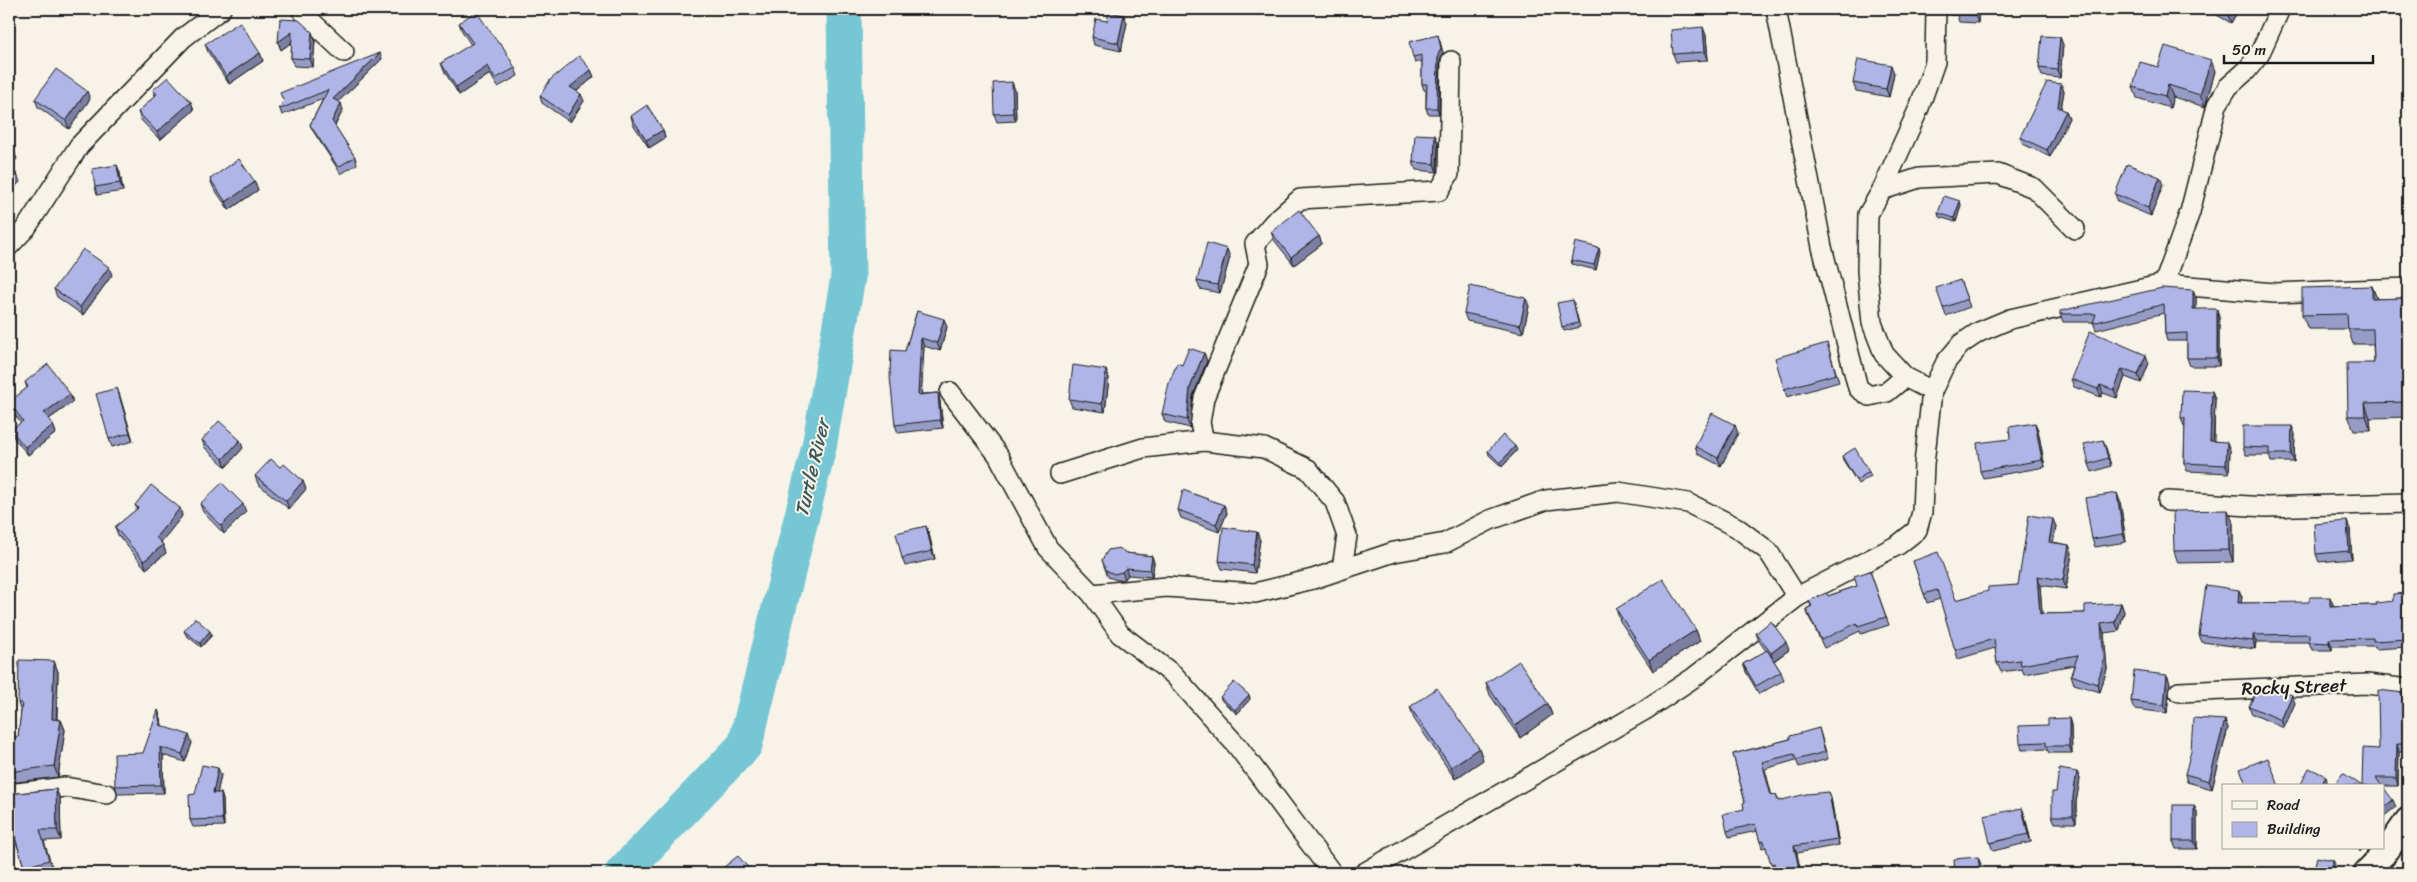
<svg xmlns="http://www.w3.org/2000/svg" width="2417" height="882" viewBox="0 0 2417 882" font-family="Sriracha,sans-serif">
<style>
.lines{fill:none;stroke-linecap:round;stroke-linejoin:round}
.river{stroke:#77c6d3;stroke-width:35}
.minor-casing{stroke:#1c1c1c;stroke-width:22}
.tertiary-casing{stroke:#1c1c1c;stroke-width:28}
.minor{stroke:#f7f3e8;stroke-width:19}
.tertiary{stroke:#f7f3e8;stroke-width:24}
.wall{fill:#979cc7;stroke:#1c1c1c}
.shaded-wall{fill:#7b7fa2;stroke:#1c1c1c}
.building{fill:#b0b5e7;stroke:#1c1c1c}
.labels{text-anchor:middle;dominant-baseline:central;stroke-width:4;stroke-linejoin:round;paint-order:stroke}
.street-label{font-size:18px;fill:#1c1c1c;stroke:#f7f3e8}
.water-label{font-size:19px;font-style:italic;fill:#3c585c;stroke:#f7f3e8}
</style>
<rect width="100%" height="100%" fill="#f7f3e8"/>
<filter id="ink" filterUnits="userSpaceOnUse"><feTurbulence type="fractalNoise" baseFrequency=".02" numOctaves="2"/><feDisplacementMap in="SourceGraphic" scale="10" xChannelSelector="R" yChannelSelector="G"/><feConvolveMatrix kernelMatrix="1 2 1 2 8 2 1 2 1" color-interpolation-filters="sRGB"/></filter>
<g filter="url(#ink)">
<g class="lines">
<path class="river" d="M 622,873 L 745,745 L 819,447 L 848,277 L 844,9"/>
<defs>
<g id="minor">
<path d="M 301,9 L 312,22 L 344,52"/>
<path d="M 1776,9 L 1822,247 L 1858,388 L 1869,396 L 1887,392 L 1905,377"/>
<path d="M 1882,190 L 1919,108 L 1935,62 L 1936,9"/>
<path d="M 9,246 L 26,228 L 79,146 L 183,38 L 221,9"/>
<path d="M 2164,284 L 2190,212 L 2217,105 L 2228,87 L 2247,70 L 2259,55 L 2280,9"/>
<path d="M 1932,391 L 1905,377 L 1884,354 L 1872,323 L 1867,271 L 1868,214 L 1882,190 L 1919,178 L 1998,174 L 2034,188 L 2075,229"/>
<path d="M 950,392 L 998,455 L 1048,548 L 1092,594 L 1120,634 L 1174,675 L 1238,747 L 1332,873"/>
<path d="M 1204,441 L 1200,423 L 1204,398 L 1259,264 L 1255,244 L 1274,222 L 1300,199 L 1439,191 L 1449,174 L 1451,61"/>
<path d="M 1060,474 L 1143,448 L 1204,441 L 1264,448 L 1308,469 L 1335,502 L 1347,536 L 1342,568 L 1332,572"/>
<path d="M 2168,501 L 2266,507 L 2408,503"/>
<path d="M 1092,594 L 1166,587 L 1255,593 L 1313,579 L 1394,552 L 1445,543 L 1490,520 L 1546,500 L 1618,492 L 1688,503 L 1736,527 L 1768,551 L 1797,597"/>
<path d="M 2179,692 L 2367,684 L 2408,689"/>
<path d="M 9,794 L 65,787 L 107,794"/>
<path d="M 1364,873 L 1645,710 L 1693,678 L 1797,597 L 1898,545 L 1917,530 L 1922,512 L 1924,464 L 1932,391 L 1946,362 L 1961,344 L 1979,332 L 2010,319 L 2164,284 L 2275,293 L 2408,288"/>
</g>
<path id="tertiary" d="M 2366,873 L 2387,850 L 2408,820"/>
</defs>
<use href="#minor" class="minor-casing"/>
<use href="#tertiary" class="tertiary-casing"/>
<use href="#minor" class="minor"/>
<use href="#tertiary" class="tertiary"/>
</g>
<g class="wall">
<path d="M 1948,9 L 1979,9 L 1978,23 L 1959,22 L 1957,15 L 1950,15 Z"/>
<path d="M 2206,9 L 2239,9 L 2231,23 Z"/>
<path d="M 1107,21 L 1127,23 L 1121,51 L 1094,45 L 1092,37 Z"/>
<path d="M 459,23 L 515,68 L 518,76 L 498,87 L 490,74 L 459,95 L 444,71 L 441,63 L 471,45 L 462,31 Z"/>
<path d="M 1706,35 L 1708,60 L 1676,62 L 1673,54 Z"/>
<path d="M 2060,37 L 2063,45 L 2060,78 L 2042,76 L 2039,68 Z"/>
<path d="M 315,40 L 313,67 L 294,66 L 291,58 L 292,42 L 281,50 L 278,42 Z"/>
<path d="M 1440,41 L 1443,53 L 1440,61 L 1439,114 L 1428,114 L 1426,108 L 1426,90 L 1424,90 L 1422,84 L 1422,61 L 1415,63 L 1413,57 Z"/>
<path d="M 205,44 L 260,53 L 263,61 L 229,84 L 208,52 Z"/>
<path d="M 380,53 L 382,59 L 338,102 L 343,110 L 335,126 L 355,157 L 357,164 L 341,174 L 313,131 L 310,125 L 323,99 L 282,115 L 279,107 Z"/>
<path d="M 2158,67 L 2215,71 L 2205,107 L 2173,97 L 2170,108 L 2137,98 L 2133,87 Z"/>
<path d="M 591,70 L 594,77 L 577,91 L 584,101 L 570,122 L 542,103 L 540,96 Z"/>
<path d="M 1894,73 L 1889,97 L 1856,91 L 1853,83 Z"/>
<path d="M 2061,84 L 2064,91 L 2061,109 L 2066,111 L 2069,118 L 2050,157 L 2023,144 L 2020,137 Z"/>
<path d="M 153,90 L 191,102 L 194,110 L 160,140 L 141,120 L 138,112 L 155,96 Z"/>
<path d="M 1015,90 L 1016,121 L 997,122 L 994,114 Z"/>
<path d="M 35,99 L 90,99 L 69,129 L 38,107 Z"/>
<path d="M 631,116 L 663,130 L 665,138 L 649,148 L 633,124 Z"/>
<path d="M 1435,135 L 1438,143 L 1437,172 L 1416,170 L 1413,162 Z"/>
<path d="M 117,165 L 120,173 L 123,191 L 97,195 L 95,187 Z"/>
<path d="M 210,179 L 255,182 L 258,190 L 229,210 L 213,187 Z"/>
<path d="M 2163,185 L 2151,216 L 2118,202 L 2115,194 Z"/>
<path d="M 1961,205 L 1956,222 L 1939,217 L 1938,213 Z"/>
<path d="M 1271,232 L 1319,236 L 1322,244 L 1294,265 L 1274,240 Z"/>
<path d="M 1600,252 L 1596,270 L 1572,264 L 1571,260 Z"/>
<path d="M 1230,257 L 1220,293 L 1200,289 L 1197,281 Z"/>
<path d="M 112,275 L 83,315 L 57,297 L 54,289 Z"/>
<path d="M 1960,280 L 1970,307 L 1946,316 L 1943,308 Z"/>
<path d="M 2372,286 L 2377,299 L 2406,298 L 2408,305 L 2408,417 L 2370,418 L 2371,430 L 2354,430 L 2348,416 L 2374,363 L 2373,344 L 2353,344 L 2348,329 L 2308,329 L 2302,315 Z"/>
<path d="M 2196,298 L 2196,309 L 2219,317 L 2219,366 L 2190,366 L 2187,358 L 2187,341 L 2167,341 L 2165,334 L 2164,313 L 2096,330 L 2093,322 L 2063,322 L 2060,314 Z"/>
<path d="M 1573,300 L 1580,327 L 1564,331 L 1562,327 Z"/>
<path d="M 1529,306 L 1523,333 L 1467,321 L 1464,313 Z"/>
<path d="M 917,311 L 947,327 L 940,351 L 924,346 L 921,394 L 938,393 L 940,401 L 943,428 L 898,433 L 895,425 L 905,351 Z"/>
<path d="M 1827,343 L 1839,382 L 1787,397 L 1784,389 Z"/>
<path d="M 1204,353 L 1207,361 L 1193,396 L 1190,428 L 1165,422 L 1162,414 L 1182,365 Z"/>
<path d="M 2149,363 L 2141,383 L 2125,377 L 2117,398 L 2103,393 L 2101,397 L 2074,387 L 2071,379 Z"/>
<path d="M 1106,370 L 1109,378 L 1105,412 L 1072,407 L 1069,399 Z"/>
<path d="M 25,382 L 70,394 L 73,402 L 49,419 L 53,425 L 56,433 L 28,455 L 14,438 L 11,430 L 21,423 L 11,410 L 9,403 L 27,388 Z"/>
<path d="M 117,388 L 133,441 L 112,447 L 109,439 Z"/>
<path d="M 2212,391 L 2215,399 L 2214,442 L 2230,450 L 2229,473 L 2187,471 L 2184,463 L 2185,426 L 2184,426 L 2181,418 Z"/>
<path d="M 2035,423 L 2038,430 L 2045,467 L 1983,478 L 1980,471 L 2010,439 Z"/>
<path d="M 1738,433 L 1721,466 L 1698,454 L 1695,446 Z"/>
<path d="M 2295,434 L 2294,462 L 2271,462 L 2269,455 L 2246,455 L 2243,447 Z"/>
<path d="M 202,440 L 243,448 L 226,467 L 205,448 Z"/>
<path d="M 2106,448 L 2111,466 L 2092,472 L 2089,464 Z"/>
<path d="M 1517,450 L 1502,467 L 1489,455 L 1488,451 Z"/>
<path d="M 1842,456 L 1869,472 L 1871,476 L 1858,484 L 1843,460 Z"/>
<path d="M 280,467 L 306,489 L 289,509 L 258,484 L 255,476 Z"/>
<path d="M 2120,501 L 2126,542 L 2095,547 L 2092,539 Z"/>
<path d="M 200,504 L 246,512 L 224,534 L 203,512 Z"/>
<path d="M 135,505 L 180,508 L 182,516 L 161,542 L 163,545 L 166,553 L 146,569 L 118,535 L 115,527 L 137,509 Z"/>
<path d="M 1224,505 L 1227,513 L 1219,532 L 1181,518 L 1178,510 Z"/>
<path d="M 2233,522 L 2233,562 L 2178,563 L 2174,551 Z"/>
<path d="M 926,526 L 929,534 L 935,559 L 905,566 L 902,558 Z"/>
<path d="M 2056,527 L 2053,542 L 2069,545 L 2072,553 L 2066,589 L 2040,585 L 2042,614 L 2085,613 L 2121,603 L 2124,612 L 2119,631 L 2104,633 L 2107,669 L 2100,692 L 2074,684 L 2071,675 L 2074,665 L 2024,674 L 2022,669 L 2001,672 L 1997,663 L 1995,648 L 1958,659 L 1940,599 L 1927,603 L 1913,561 L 1956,600 L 2018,585 Z"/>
<path d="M 2350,529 L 2352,559 L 2319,562 L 2316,554 Z"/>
<path d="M 1260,540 L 1255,573 L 1222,569 L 1219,561 Z"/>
<path d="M 1126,553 L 1152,556 L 1154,563 L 1152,577 L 1128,575 L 1125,579 L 1117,580 L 1108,577 L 1102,560 Z"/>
<path d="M 1870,571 L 1889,625 L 1861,634 L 1860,631 L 1824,648 L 1809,617 L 1806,609 L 1811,606 L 1809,601 L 1828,596 L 1857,586 Z"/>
<path d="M 2239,590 L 2242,597 L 2241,603 L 2333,604 L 2333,606 L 2377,605 L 2393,601 L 2408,595 L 2408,647 L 2376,649 L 2375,646 L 2332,646 L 2332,650 L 2312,650 L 2309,642 L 2256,642 L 2255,649 L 2202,642 L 2199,635 Z"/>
<path d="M 1616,609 L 1696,630 L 1700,641 L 1653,671 L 1620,621 Z"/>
<path d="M 184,631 L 212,635 L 201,647 L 186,635 Z"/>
<path d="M 1756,633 L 1789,650 L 1774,661 L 1781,672 L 1784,680 L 1759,694 L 1746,672 L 1743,664 L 1766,651 L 1759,641 Z"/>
<path d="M 54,661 L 58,672 L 57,719 L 61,720 L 65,730 L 58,777 L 9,783 L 9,736 L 18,737 L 21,713 L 18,703 Z"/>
<path d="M 2167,675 L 2170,683 L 2167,713 L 2134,709 L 2131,701 Z"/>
<path d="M 1486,683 L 1548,704 L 1552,715 L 1520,738 L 1490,695 Z"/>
<path d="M 2408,692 L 2408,752 L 2399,752 L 2398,786 L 2362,786 L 2404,693 Z"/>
<path d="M 1249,695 L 1250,699 L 1237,714 L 1222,701 L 1220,697 Z"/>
<path d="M 2295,703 L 2284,728 L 2252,714 L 2249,706 Z"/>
<path d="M 1410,707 L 1479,748 L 1483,760 L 1455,779 L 1414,719 Z"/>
<path d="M 161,718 L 162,726 L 192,743 L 185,762 L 163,755 L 164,793 L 118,794 L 115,786 L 143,753 Z"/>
<path d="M 2069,718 L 2071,725 L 2072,753 L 2049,753 L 2047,749 L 2022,750 L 2020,743 Z"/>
<path d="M 2225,720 L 2228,728 L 2212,789 L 2187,782 L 2185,774 Z"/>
<path d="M 1819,728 L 1828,759 L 1799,767 L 1796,760 L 1765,769 L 1772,796 L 1776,795 L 1779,801 L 1831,798 L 1839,845 L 1797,853 L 1776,869 L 1774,870 L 1766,847 L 1762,848 L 1757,831 L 1729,837 L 1727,831 L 1744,809 L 1745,802 L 1733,754 L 1790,739 Z"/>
<path d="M 2077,772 L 2080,779 L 2076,802 L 2076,823 L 2055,823 L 2052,816 L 2056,792 Z"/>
<path d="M 221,775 L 217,793 L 221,793 L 223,800 L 224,826 L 193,827 L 190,820 L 195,794 Z"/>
<path d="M 56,789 L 60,799 L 61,840 L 44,841 L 53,870 L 44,873 L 26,873 L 17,845 L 9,844 L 9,794 Z"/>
<path d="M 2194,805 L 2197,813 L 2197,849 L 2176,849 L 2173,841 Z"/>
<path d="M 2022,808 L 2025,816 L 2031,842 L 1993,851 L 1990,843 Z"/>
</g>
<g class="shaded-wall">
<path d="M 1975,9 L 1979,9 L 1978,23 L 1975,15 Z"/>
<path d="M 2232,9 L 2239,9 L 2231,23 L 2228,15 Z"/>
<path d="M 1124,15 L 1127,23 L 1121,51 L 1118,43 Z"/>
<path d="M 1703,27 L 1706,35 L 1708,60 L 1705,52 Z"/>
<path d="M 292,32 L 295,40 L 281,50 L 278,42 Z"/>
<path d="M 312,32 L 315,40 L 313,67 L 310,59 Z"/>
<path d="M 1438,35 L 1443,53 L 1440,61 L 1439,114 L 1437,108 Z"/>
<path d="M 2060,37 L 2063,45 L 2060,78 L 2057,70 Z"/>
<path d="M 260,53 L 263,61 L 229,84 L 226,76 Z"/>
<path d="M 380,53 L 382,59 L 335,105 L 333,99 Z"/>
<path d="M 2211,60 L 2215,71 L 2205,107 L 2200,95 Z"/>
<path d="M 1891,65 L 1894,73 L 1889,97 L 1886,89 Z"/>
<path d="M 488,66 L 490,74 L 459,95 L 456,87 Z"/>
<path d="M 591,70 L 594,77 L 573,94 L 570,87 Z"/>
<path d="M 1012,82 L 1015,90 L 1016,121 L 1013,113 Z"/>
<path d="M 2061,84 L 2064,91 L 2060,114 L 2058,107 Z"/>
<path d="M 2168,85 L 2173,97 L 2170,108 L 2165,96 Z"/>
<path d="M 87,91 L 90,99 L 69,129 L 66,121 Z"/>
<path d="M 581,94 L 584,101 L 570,122 L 568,115 Z"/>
<path d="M 191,102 L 194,110 L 160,140 L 157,132 Z"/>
<path d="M 341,103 L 343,110 L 334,127 L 332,121 Z"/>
<path d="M 2066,111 L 2069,118 L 2050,157 L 2047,150 Z"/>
<path d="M 663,130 L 665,138 L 649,148 L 646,140 Z"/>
<path d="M 1435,135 L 1438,143 L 1437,172 L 1434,164 Z"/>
<path d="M 14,151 L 17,159 L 9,168 L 9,157 Z"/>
<path d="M 117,165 L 120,173 L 123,191 L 120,183 Z"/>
<path d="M 17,174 L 20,182 L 9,194 L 9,183 Z"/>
<path d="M 2160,177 L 2163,185 L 2151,216 L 2148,208 Z"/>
<path d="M 255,182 L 258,190 L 229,210 L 226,202 Z"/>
<path d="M 1960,201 L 1961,205 L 1956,222 L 1954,218 Z"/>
<path d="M 1319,236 L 1322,244 L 1294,265 L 1291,257 Z"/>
<path d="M 1599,248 L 1600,252 L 1596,270 L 1594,265 Z"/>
<path d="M 1227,249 L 1230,257 L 1220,293 L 1217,285 Z"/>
<path d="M 109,267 L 112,275 L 83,315 L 80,307 Z"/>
<path d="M 2372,286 L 2377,300 L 2372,299 Z"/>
<path d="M 2193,290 L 2196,298 L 2196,317 L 2193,309 Z"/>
<path d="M 1526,298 L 1529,306 L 1523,333 L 1520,325 Z"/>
<path d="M 2406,298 L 2408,305 L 2408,314 L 2406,308 Z"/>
<path d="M 2217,309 L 2219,317 L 2219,366 L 2217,358 Z"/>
<path d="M 944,319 L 947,327 L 940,351 L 937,343 Z"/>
<path d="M 921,338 L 924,346 L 921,403 L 918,395 Z"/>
<path d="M 1204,353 L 1207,361 L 1193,396 L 1190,428 L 1187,420 L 1190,388 Z"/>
<path d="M 2146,355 L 2149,363 L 2141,383 L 2138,375 Z"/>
<path d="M 2122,369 L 2125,377 L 2117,398 L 2114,390 Z"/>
<path d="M 1106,370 L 1109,378 L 1105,412 L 1102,404 Z"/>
<path d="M 2100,385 L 2103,393 L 2101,397 L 2098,389 Z"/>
<path d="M 117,388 L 120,396 L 133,441 L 130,433 Z"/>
<path d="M 2212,391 L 2215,399 L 2213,449 L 2210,441 Z"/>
<path d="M 938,393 L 940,401 L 943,428 L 940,420 Z"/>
<path d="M 70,394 L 73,402 L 46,421 L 44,413 Z"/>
<path d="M 2365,403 L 2370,418 L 2371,430 L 2366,416 Z"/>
<path d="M 2035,423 L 2038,430 L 2045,467 L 2042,460 Z"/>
<path d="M 53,425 L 56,433 L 28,455 L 25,447 Z"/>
<path d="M 1735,425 L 1738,433 L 1721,466 L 1718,458 Z"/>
<path d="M 2292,426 L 2295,434 L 2294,462 L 2291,454 Z"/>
<path d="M 240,440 L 243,448 L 226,467 L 223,459 Z"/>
<path d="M 2103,440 L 2106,448 L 2111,466 L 2108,458 Z"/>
<path d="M 2227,442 L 2230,450 L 2229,473 L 2226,465 Z"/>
<path d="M 1515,446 L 1517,450 L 1502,467 L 1500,463 Z"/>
<path d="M 303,481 L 306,489 L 289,509 L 286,501 Z"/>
<path d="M 2117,493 L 2120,501 L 2126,542 L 2123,534 Z"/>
<path d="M 243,504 L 246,512 L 224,534 L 221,526 Z"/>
<path d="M 1224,505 L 1227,513 L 1219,532 L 1216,524 Z"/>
<path d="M 180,508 L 182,516 L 159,545 L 156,537 Z"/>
<path d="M 2228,510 L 2233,522 L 2233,562 L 2229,550 Z"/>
<path d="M 2053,519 L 2056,527 L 2052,550 L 2049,542 Z"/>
<path d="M 2347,521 L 2350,529 L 2352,559 L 2349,551 Z"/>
<path d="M 926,526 L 929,534 L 935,559 L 932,551 Z"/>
<path d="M 1257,532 L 1260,540 L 1255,573 L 1252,565 Z"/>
<path d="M 163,545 L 166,553 L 146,569 L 144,561 Z"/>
<path d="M 2069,545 L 2072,553 L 2066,589 L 2063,580 Z"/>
<path d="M 1152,556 L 1154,563 L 1152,577 L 1150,570 Z"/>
<path d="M 1126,568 L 1128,575 L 1125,579 L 1122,572 Z"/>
<path d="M 2037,576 L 2040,585 L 2043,623 L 2040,614 Z"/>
<path d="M 2239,590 L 2242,597 L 2240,610 L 2238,603 Z"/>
<path d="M 2330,597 L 2333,604 L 2332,613 L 2330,606 Z"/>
<path d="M 2121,603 L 2124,612 L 2119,631 L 2115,622 Z"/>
<path d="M 2101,624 L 2104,633 L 2107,669 L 2100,692 L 2097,684 Z"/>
<path d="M 1696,630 L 1700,641 L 1653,671 L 1649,660 Z"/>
<path d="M 210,631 L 212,635 L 201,647 L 200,643 Z"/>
<path d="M 2253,635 L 2256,642 L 2255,649 L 2253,641 Z"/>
<path d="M 2329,639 L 2332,646 L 2332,650 L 2329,643 Z"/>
<path d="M 1786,642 L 1789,650 L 1773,661 L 1771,653 Z"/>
<path d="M 54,661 L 58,672 L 56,729 L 52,719 Z"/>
<path d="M 2167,675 L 2170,683 L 2167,713 L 2164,705 Z"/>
<path d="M 1249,695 L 1250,699 L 1237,714 L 1235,710 Z"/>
<path d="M 2292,695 L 2295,703 L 2284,728 L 2281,720 Z"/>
<path d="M 1548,704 L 1552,715 L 1520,738 L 1515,726 Z"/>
<path d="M 158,710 L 161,718 L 163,733 L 160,725 Z"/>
<path d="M 2069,718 L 2071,725 L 2072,753 L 2069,746 Z"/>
<path d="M 61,720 L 65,730 L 58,777 L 54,766 Z"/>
<path d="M 2225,720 L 2228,728 L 2212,789 L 2209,781 Z"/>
<path d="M 189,735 L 192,743 L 185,762 L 182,754 Z"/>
<path d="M 2397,744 L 2399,752 L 2398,786 L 2396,778 Z"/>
<path d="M 160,747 L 163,755 L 164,793 L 161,785 Z"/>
<path d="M 1479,748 L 1483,760 L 1455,779 L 1451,767 Z"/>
<path d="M 218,768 L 221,775 L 216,800 L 213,793 Z"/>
<path d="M 2077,772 L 2080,779 L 2076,802 L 2076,823 L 2073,816 L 2073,796 Z"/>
<path d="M 2326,776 L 2327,780 L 2324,786 L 2321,786 Z"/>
<path d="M 56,789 L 60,799 L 61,840 L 57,830 Z"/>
<path d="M 1829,792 L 1831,798 L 1839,845 L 1837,839 Z"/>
<path d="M 221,793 L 223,800 L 224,826 L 222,819 Z"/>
<path d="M 2393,800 L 2396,807 L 2383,817 L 2383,808 Z"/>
<path d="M 2194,805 L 2197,813 L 2197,849 L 2194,841 Z"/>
<path d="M 2022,808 L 2025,816 L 2031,842 L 2028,834 Z"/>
<path d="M 1794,846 L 1797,853 L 1801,873 L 1800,873 Z"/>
<path d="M 2358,848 L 2364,848 L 2360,852 Z"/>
<path d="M 1978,857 L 1981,864 L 1982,873 L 1980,873 Z"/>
<path d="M 2333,860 L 2335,864 L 2333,873 L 2331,873 Z"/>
</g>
<g class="building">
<path d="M 1957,9 L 1975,9 L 1975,15 L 1957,14 Z"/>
<path d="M 2218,9 L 2232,9 L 2228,15 Z"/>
<path d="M 476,11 L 499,44 L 501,43 L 515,68 L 495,79 L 488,66 L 456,87 L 441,63 L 473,43 L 459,23 Z"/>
<path d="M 1109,12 L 1124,15 L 1118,43 L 1092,37 L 1096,19 L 1107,21 Z"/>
<path d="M 280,19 L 299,20 L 312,32 L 310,59 L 291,58 L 292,32 L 278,42 Z"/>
<path d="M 240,22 L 260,53 L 226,76 L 205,44 Z"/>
<path d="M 1703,27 L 1705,52 L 1673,54 L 1671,30 Z"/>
<path d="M 1438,35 L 1441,48 L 1438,55 L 1437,108 L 1426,108 L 1427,84 L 1422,84 L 1422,55 L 1413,57 L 1409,42 Z"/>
<path d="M 2042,36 L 2060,37 L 2057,70 L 2039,68 Z"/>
<path d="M 2165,46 L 2211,60 L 2200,95 L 2168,85 L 2165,96 L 2133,87 L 2140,62 L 2158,67 Z"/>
<path d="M 380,53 L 333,99 L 341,103 L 332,121 L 355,157 L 338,167 L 310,125 L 328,90 L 280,109 L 279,107 L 284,102 L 280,93 Z"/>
<path d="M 579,56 L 591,70 L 570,87 L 581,94 L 568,115 L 540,96 L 550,80 Z"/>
<path d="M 1858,59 L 1891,65 L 1886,89 L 1853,83 Z"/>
<path d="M 56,69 L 87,91 L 66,121 L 35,99 Z"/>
<path d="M 168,77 L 191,102 L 157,132 L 138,112 L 157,94 L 153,90 Z"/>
<path d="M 1012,82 L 1013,113 L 994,114 L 993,83 Z"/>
<path d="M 2047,82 L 2061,84 L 2058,107 L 2066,111 L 2047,150 L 2020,137 Z"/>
<path d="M 647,105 L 663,130 L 646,140 L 631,116 Z"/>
<path d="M 1415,134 L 1435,135 L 1434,164 L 1413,162 Z"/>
<path d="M 9,146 L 14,151 L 9,157 Z"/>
<path d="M 239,159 L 255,182 L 226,202 L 210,179 Z"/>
<path d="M 2127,164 L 2160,177 L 2148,208 L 2115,194 Z"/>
<path d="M 117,165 L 120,183 L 95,187 L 92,169 Z"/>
<path d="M 9,166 L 17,174 L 9,183 Z"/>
<path d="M 1944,196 L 1960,201 L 1954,218 L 1938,213 Z"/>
<path d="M 1299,210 L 1319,236 L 1291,257 L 1271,232 Z"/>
<path d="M 1575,242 L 1599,248 L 1594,265 L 1571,260 Z"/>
<path d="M 1207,243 L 1227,249 L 1217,285 L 1197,281 Z"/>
<path d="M 83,249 L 109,267 L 80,307 L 54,289 Z"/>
<path d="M 1960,280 L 1967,299 L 1943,308 L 1936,288 Z"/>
<path d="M 1470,286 L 1526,298 L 1520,325 L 1464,313 Z"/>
<path d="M 2372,286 L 2372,299 L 2406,298 L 2406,308 L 2408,308 L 2408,402 L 2365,403 L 2366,416 L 2348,416 L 2347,363 L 2374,363 L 2373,329 L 2348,329 L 2347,314 L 2302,315 L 2302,288 Z"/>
<path d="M 2162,288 L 2193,290 L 2193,309 L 2217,309 L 2217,358 L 2187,358 L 2187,333 L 2165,334 L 2164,304 L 2093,323 L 2096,314 L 2060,314 L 2060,311 Z"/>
<path d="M 1573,300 L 1578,323 L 1562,327 L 1557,303 Z"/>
<path d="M 917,311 L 944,319 L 937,343 L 921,338 L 918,395 L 938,393 L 940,420 L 895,425 L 890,377 L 891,350 L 905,351 Z"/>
<path d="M 2090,331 L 2146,355 L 2138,375 L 2122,369 L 2114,390 L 2100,385 L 2098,389 L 2071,379 Z"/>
<path d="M 1827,343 L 1836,374 L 1784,389 L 1775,358 Z"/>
<path d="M 1189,348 L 1204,353 L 1190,388 L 1187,420 L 1162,414 L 1169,383 L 1177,363 L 1182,365 Z"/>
<path d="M 48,364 L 70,394 L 44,413 L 53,425 L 25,447 L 11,430 L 23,421 L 9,402 L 28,387 L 25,382 Z"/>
<path d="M 1073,365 L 1106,370 L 1102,404 L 1069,399 Z"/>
<path d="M 117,388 L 130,433 L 109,439 L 96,394 Z"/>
<path d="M 2182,390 L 2212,391 L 2210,441 L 2227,442 L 2226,465 L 2184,463 L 2185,418 L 2181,418 Z"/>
<path d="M 1712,413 L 1735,425 L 1718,458 L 1695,446 Z"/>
<path d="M 219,421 L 240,440 L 223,459 L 202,440 Z"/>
<path d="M 2035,423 L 2042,460 L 1980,471 L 1977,443 L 2010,439 L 2009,427 Z"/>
<path d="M 2243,426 L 2292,426 L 2291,454 L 2269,454 L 2269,448 L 2243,447 Z"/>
<path d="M 1503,435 L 1515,446 L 1500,463 L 1488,451 Z"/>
<path d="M 2103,440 L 2108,458 L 2089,464 L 2084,444 Z"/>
<path d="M 1855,448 L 1869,472 L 1856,480 L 1842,456 Z"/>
<path d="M 271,459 L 280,467 L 284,464 L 303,481 L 286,501 L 255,476 Z"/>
<path d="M 222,483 L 243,504 L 221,526 L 200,504 Z"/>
<path d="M 151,485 L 180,508 L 156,537 L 163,545 L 144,561 L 115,527 L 138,508 L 135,505 Z"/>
<path d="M 1183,490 L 1224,505 L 1216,524 L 1178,510 Z"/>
<path d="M 2117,493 L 2123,534 L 2092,539 L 2085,498 Z"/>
<path d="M 2228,510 L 2229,550 L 2174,551 L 2173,511 Z"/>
<path d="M 2029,515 L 2053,519 L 2049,542 L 2069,545 L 2063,580 L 2037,576 L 2040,614 L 2085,613 L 2085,605 L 2121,603 L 2115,622 L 2101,624 L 2104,661 L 2097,684 L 2071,675 L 2078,655 L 2021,665 L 2020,660 L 1997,663 L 1994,639 L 1955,650 L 1937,590 L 1924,594 L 1913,561 L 1938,552 L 1956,600 L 1988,591 L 1988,587 L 2018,585 Z"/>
<path d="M 2347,521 L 2349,551 L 2316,554 L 2314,524 Z"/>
<path d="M 926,526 L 932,551 L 902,558 L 896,533 Z"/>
<path d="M 1223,527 L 1257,532 L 1252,565 L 1219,561 Z"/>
<path d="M 1119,548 L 1126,553 L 1152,556 L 1150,570 L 1126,568 L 1122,572 L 1114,574 L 1106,570 L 1102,560 L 1108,550 Z"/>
<path d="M 1870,571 L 1886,617 L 1858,626 L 1857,623 L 1821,640 L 1806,609 L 1812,606 L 1809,601 L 1826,593 L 1828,596 L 1857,586 L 1854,576 Z"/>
<path d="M 1663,579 L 1696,630 L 1649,660 L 1616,609 Z"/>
<path d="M 2206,585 L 2239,590 L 2238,603 L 2310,602 L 2310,597 L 2330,597 L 2330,606 L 2377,605 L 2376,603 L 2393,601 L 2393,594 L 2408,593 L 2408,639 L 2373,641 L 2373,638 L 2329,639 L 2329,643 L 2309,642 L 2309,634 L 2253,635 L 2253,641 L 2199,635 Z"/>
<path d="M 195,618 L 210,631 L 200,643 L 184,631 Z"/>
<path d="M 1771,621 L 1786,642 L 1771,653 L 1756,633 Z"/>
<path d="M 1767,650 L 1781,672 L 1756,686 L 1743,664 Z"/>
<path d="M 19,660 L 54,661 L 52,719 L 61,720 L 54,766 L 9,772 L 9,736 L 18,737 L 22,703 L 18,703 Z"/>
<path d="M 1519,661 L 1548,704 L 1515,726 L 1486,683 Z"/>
<path d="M 2134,671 L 2167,675 L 2164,705 L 2131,701 Z"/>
<path d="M 1234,682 L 1249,695 L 1235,710 L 1220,697 Z"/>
<path d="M 1437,688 L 1479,748 L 1451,767 L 1410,707 Z"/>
<path d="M 2378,690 L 2404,693 L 2408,692 L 2408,744 L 2397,744 L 2396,778 L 2376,778 L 2382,786 L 2362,786 L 2363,748 L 2379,749 Z"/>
<path d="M 2281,691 L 2292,695 L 2281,720 L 2249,706 L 2256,692 Z"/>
<path d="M 158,710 L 160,725 L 189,735 L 182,754 L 160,747 L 161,785 L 115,786 L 114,754 L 143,753 Z"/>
<path d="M 2069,718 L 2069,746 L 2046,746 L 2046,742 L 2020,743 L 2019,726 L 2048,725 L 2048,719 Z"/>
<path d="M 2193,718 L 2225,720 L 2209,781 L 2185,774 L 2191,751 Z"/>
<path d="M 1819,728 L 1825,752 L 1796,760 L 1794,754 L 1762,762 L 1771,796 L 1776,795 L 1778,801 L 1806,794 L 1829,792 L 1837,839 L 1794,846 L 1800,873 L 1777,873 L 1774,863 L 1771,864 L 1764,841 L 1760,842 L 1755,824 L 1727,831 L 1723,814 L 1744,809 L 1743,803 L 1745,802 L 1733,754 L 1790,739 L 1790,736 Z"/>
<path d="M 2268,758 L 2279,786 L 2247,786 L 2240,769 Z"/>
<path d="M 202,765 L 218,768 L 213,793 L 221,793 L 222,819 L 190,820 L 189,795 L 195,794 Z"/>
<path d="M 2309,768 L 2326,776 L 2321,786 L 2300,786 Z"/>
<path d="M 2059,769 L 2077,772 L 2073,796 L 2073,816 L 2052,816 L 2052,792 L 2056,792 Z"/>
<path d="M 2343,773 L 2362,786 L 2333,786 Z"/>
<path d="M 2383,787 L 2393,800 L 2383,808 Z"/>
<path d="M 56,789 L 57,830 L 40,830 L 49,860 L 24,867 L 14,834 L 9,834 L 9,794 Z"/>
<rect x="2173" y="805" width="21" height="36"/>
<path d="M 2022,808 L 2028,834 L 1990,843 L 1984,816 Z"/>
<path d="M 738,856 L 753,873 L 729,873 L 724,867 Z"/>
<path d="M 1978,857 L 1980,873 L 1955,873 L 1954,859 Z"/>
<path d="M 2317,857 L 2333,860 L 2331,873 L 2313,873 Z"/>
<path d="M 1382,866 L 1388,873 L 1372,873 Z"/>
</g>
</g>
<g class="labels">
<g class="street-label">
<text transform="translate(2294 687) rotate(-2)">Rocky Street</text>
</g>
<g class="water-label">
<text transform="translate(812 468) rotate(-77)">Turtle River</text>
</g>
</g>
<rect width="2417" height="882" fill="none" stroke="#f7f3e8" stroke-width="30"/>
<rect x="15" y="15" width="2387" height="852" fill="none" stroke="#1c1c1c" stroke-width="2" filter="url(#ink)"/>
<rect x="2222" y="784" width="162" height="65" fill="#f7f3e8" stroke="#9f9d96"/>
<rect x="2232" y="801" width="25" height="8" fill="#f7f3e8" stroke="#9f9d96"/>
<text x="2267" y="810" font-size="15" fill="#1c1c1c">Road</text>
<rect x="2232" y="822" width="25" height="15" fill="#b0b5e7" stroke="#9f9d96"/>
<text x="2267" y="834" font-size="15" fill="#1c1c1c">Building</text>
<path d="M2224 55v8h149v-8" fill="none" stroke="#1c1c1c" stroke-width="2.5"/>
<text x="2232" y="55" font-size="15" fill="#1c1c1c" stroke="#f7f3e8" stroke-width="4" paint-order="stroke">50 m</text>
</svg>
